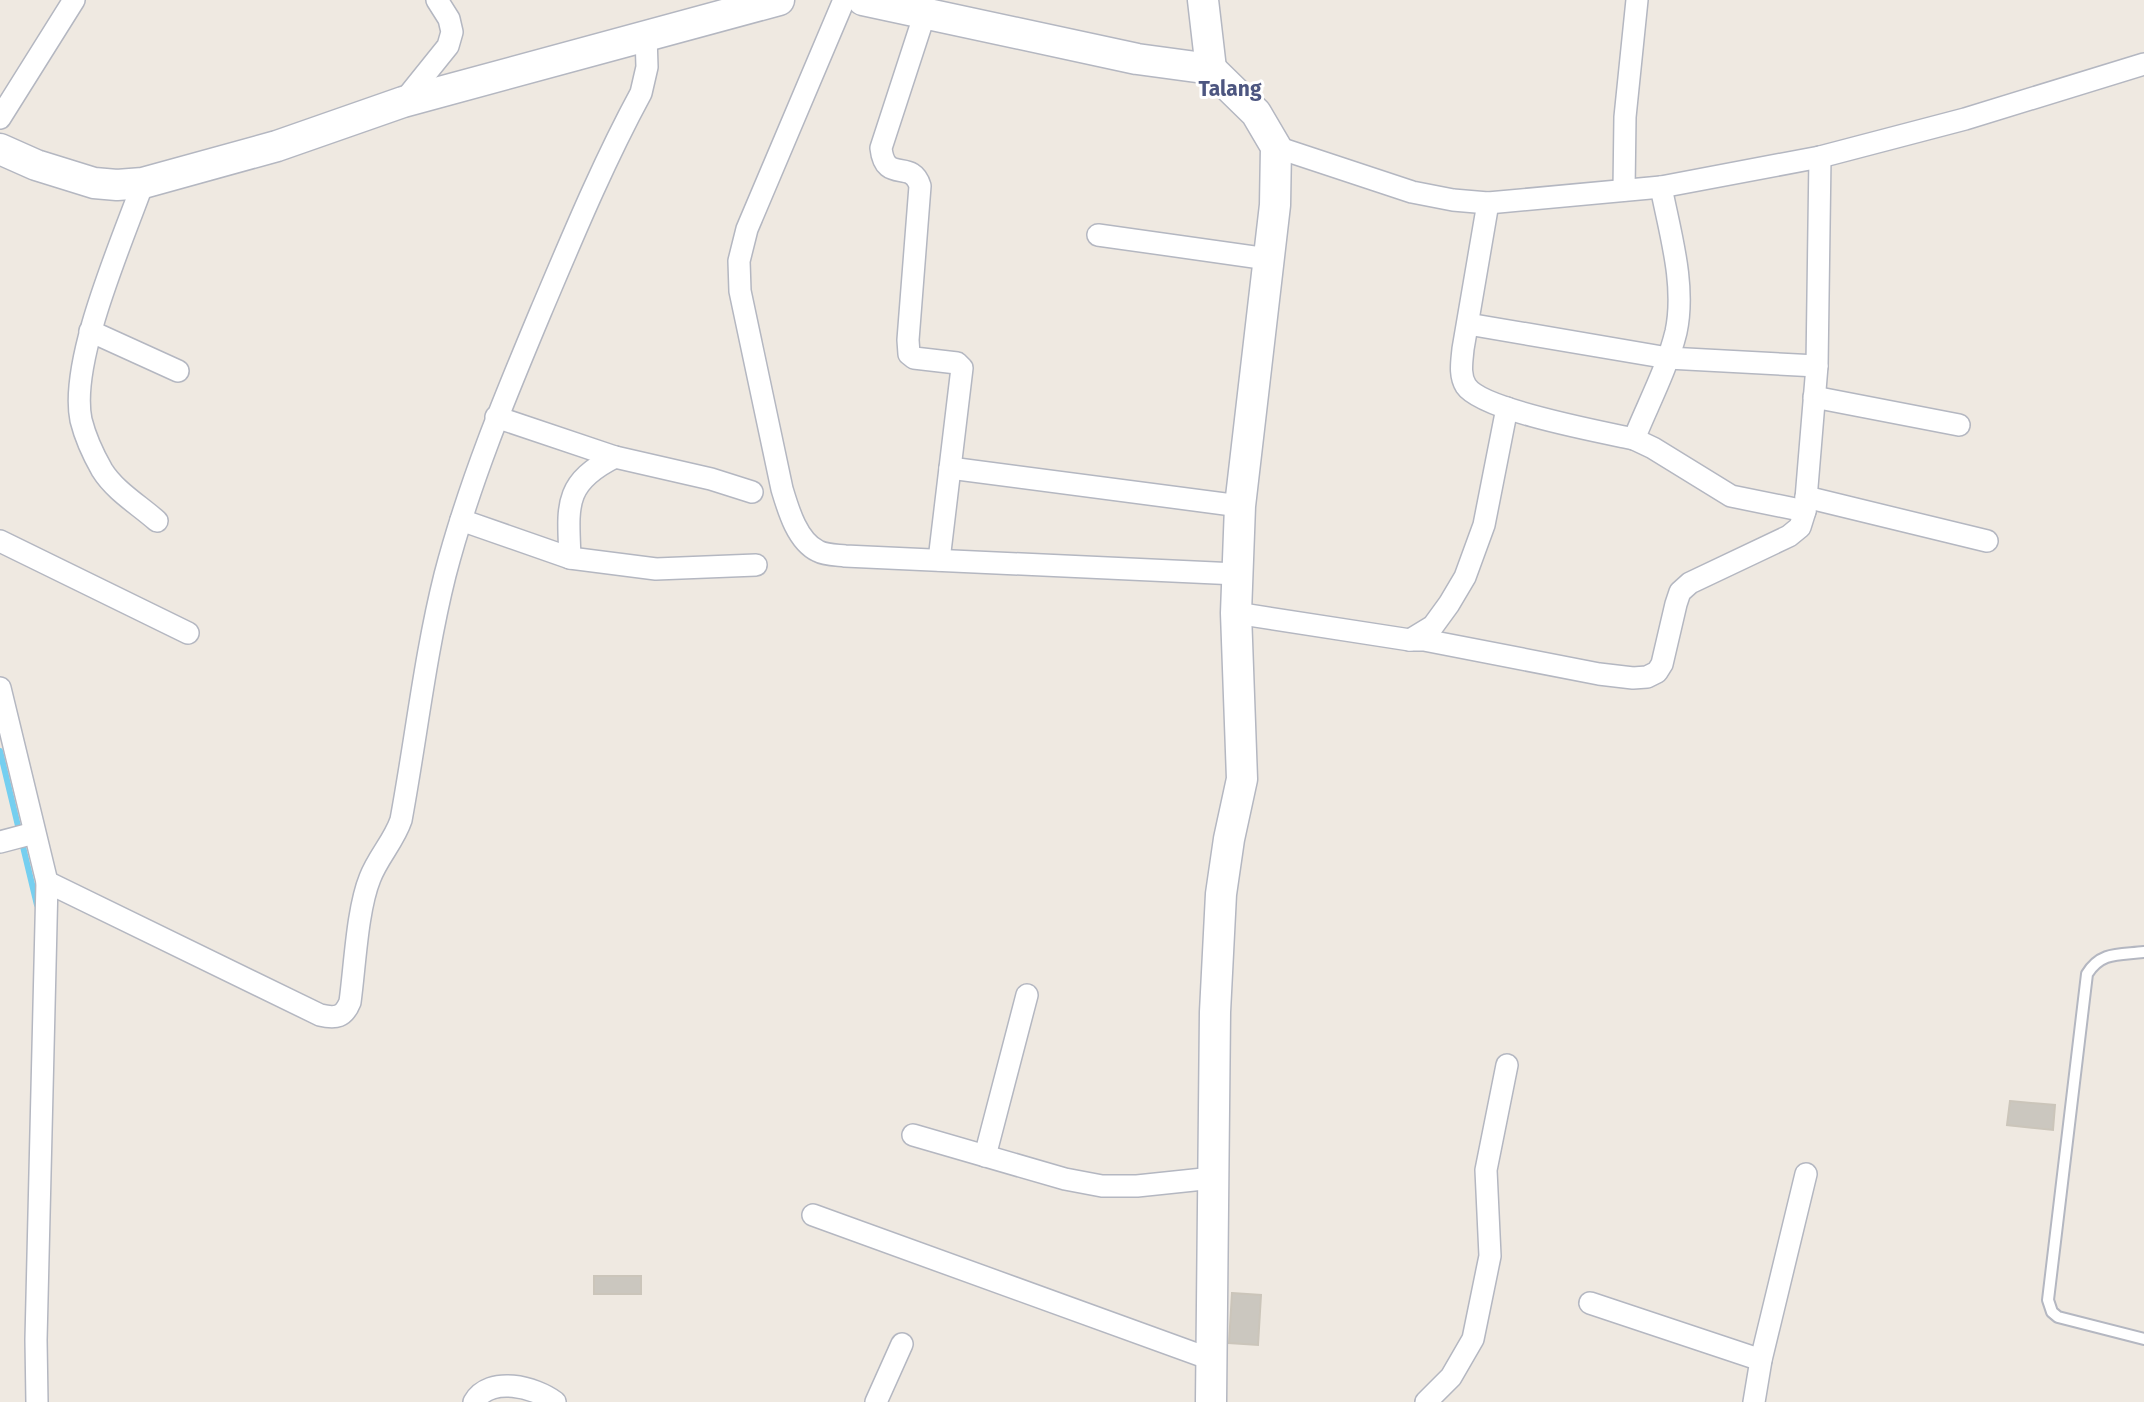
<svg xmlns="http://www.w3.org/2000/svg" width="2144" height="1402" viewBox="0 0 2144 1402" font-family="'Fira Sans',sans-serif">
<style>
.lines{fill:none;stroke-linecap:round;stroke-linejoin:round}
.stream{stroke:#75cff0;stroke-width:6}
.building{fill:#cbc7bf;stroke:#cbc5ba;stroke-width:2}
.lane-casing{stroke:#b4b7c1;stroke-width:14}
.street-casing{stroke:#b4b7c1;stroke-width:24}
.secondary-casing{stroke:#b4b7c1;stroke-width:33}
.lane{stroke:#fff;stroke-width:10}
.street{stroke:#fff;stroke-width:21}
.secondary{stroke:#fff;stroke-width:30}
.labels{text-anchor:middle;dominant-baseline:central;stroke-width:6;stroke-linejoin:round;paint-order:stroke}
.quarter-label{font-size:21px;font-weight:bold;fill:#4d5680;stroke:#fff}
</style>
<rect width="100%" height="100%" fill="#efe9e1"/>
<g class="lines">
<path class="stream" d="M 0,751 L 37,905"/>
</g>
<g class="building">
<path d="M 2010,1101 L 2055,1105 L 2053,1130 L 2007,1125 Z"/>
<rect x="594" y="1276" width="47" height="18"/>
<path d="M 1232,1293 L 1261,1295 L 1258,1345 L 1229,1343 Z"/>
</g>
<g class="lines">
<defs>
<path id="lane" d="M 2144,952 C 2120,955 2101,951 2087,974 L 2048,1300 L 2052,1312 L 2058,1317 L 2144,1339"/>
<g id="street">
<path d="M 844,0 L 747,229 L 739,261 L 740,291 L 782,489 C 788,509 797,541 818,551 C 825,555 837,555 845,556 L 1237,574"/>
<path d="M 925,13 L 881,148 C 885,185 912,158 920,186 L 908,340 L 909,354 L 914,358 L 957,363 L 962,368 L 939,560"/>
<path d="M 403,102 L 448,46 L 452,32 L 449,19 L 437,0"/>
<path d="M 0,118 L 74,0"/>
<path d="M 1276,147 L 1412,192 L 1453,200 L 1488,203 L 1661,187 L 1820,157 L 1965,119 L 2144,64"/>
<path d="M 143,183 C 122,242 69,361 81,420 C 85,436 94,456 102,470 C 115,491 139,505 157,521"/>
<path d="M 1624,190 L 1625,117 L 1637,0"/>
<path d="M 1488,203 L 1463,349 C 1462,361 1459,375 1466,386 C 1482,410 1601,432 1634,439 L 1653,448 L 1731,496 L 1805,511"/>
<path d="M 1098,235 L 1268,259"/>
<path d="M 1468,324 L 1668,358 L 1817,366"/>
<path d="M 90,331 L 178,371"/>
<path d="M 1814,397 L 1959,425"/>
<path d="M 496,417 L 615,457 L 711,479 L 752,492"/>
<path d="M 1634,439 C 1648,404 1667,369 1676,332 C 1686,285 1670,233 1661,187"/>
<path d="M 950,468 L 1240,506"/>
<path d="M 1806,497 L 1987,541"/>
<path d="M 461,520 L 570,558 L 656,569 L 756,565"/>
<path d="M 0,541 L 188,633"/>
<path d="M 570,558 C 568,506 563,483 615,457"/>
<path d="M 1236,613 L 1410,640 L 1424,640 L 1599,674 L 1633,678 L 1647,677 L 1657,672 L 1662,664 L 1676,604 L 1680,592 L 1690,583 L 1789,536 L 1800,527 L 1805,511 L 1817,366 L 1820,157"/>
<path d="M 1410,640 L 1433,626 L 1449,604 L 1465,577 L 1484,525 L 1507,408"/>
<path d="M 0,688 L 47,882 L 36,1340 L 37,1402"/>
<path d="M 0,842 L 34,833"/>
<path d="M 47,882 L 320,1015 C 336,1019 344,1017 350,1002 C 355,966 357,910 370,878 C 378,857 394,841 401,820 C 416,739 425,655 445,575 C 469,483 505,397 541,311 C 572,238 603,163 641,93 L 647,67 L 646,35"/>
<path d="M 913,1135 L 1065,1179 L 1102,1186 L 1137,1186 L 1213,1178"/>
<path d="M 985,1156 L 1027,995"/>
<path d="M 813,1215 L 1213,1360"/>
<path d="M 1590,1303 L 1761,1360"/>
<path d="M 474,1402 C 490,1375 535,1387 555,1402"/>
<path d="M 876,1402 L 902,1344"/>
<path d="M 1426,1402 L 1451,1377 L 1473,1339 L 1490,1256 L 1486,1170 L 1507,1065"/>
<path d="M 1754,1402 L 1761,1360 L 1806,1174"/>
</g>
<g id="secondary">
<path d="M 863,0 L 1137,59 L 1211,69 L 1256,113 L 1276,147 L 1275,205 L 1240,506 L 1236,613 L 1242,779 L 1229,839 L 1221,894 L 1215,1012 L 1211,1402"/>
<path d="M 1203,0 L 1211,69"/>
<path d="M 0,149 L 36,165 L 94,183 L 117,185 L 143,183 L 277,146 L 403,102 L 779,0"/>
</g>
</defs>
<use href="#lane" class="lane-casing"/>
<use href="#street" class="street-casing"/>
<use href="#secondary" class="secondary-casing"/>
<use href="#lane" class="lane"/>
<use href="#street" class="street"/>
<use href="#secondary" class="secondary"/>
</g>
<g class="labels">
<g class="quarter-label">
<text x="1230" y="89">Talang</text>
</g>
</g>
</svg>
